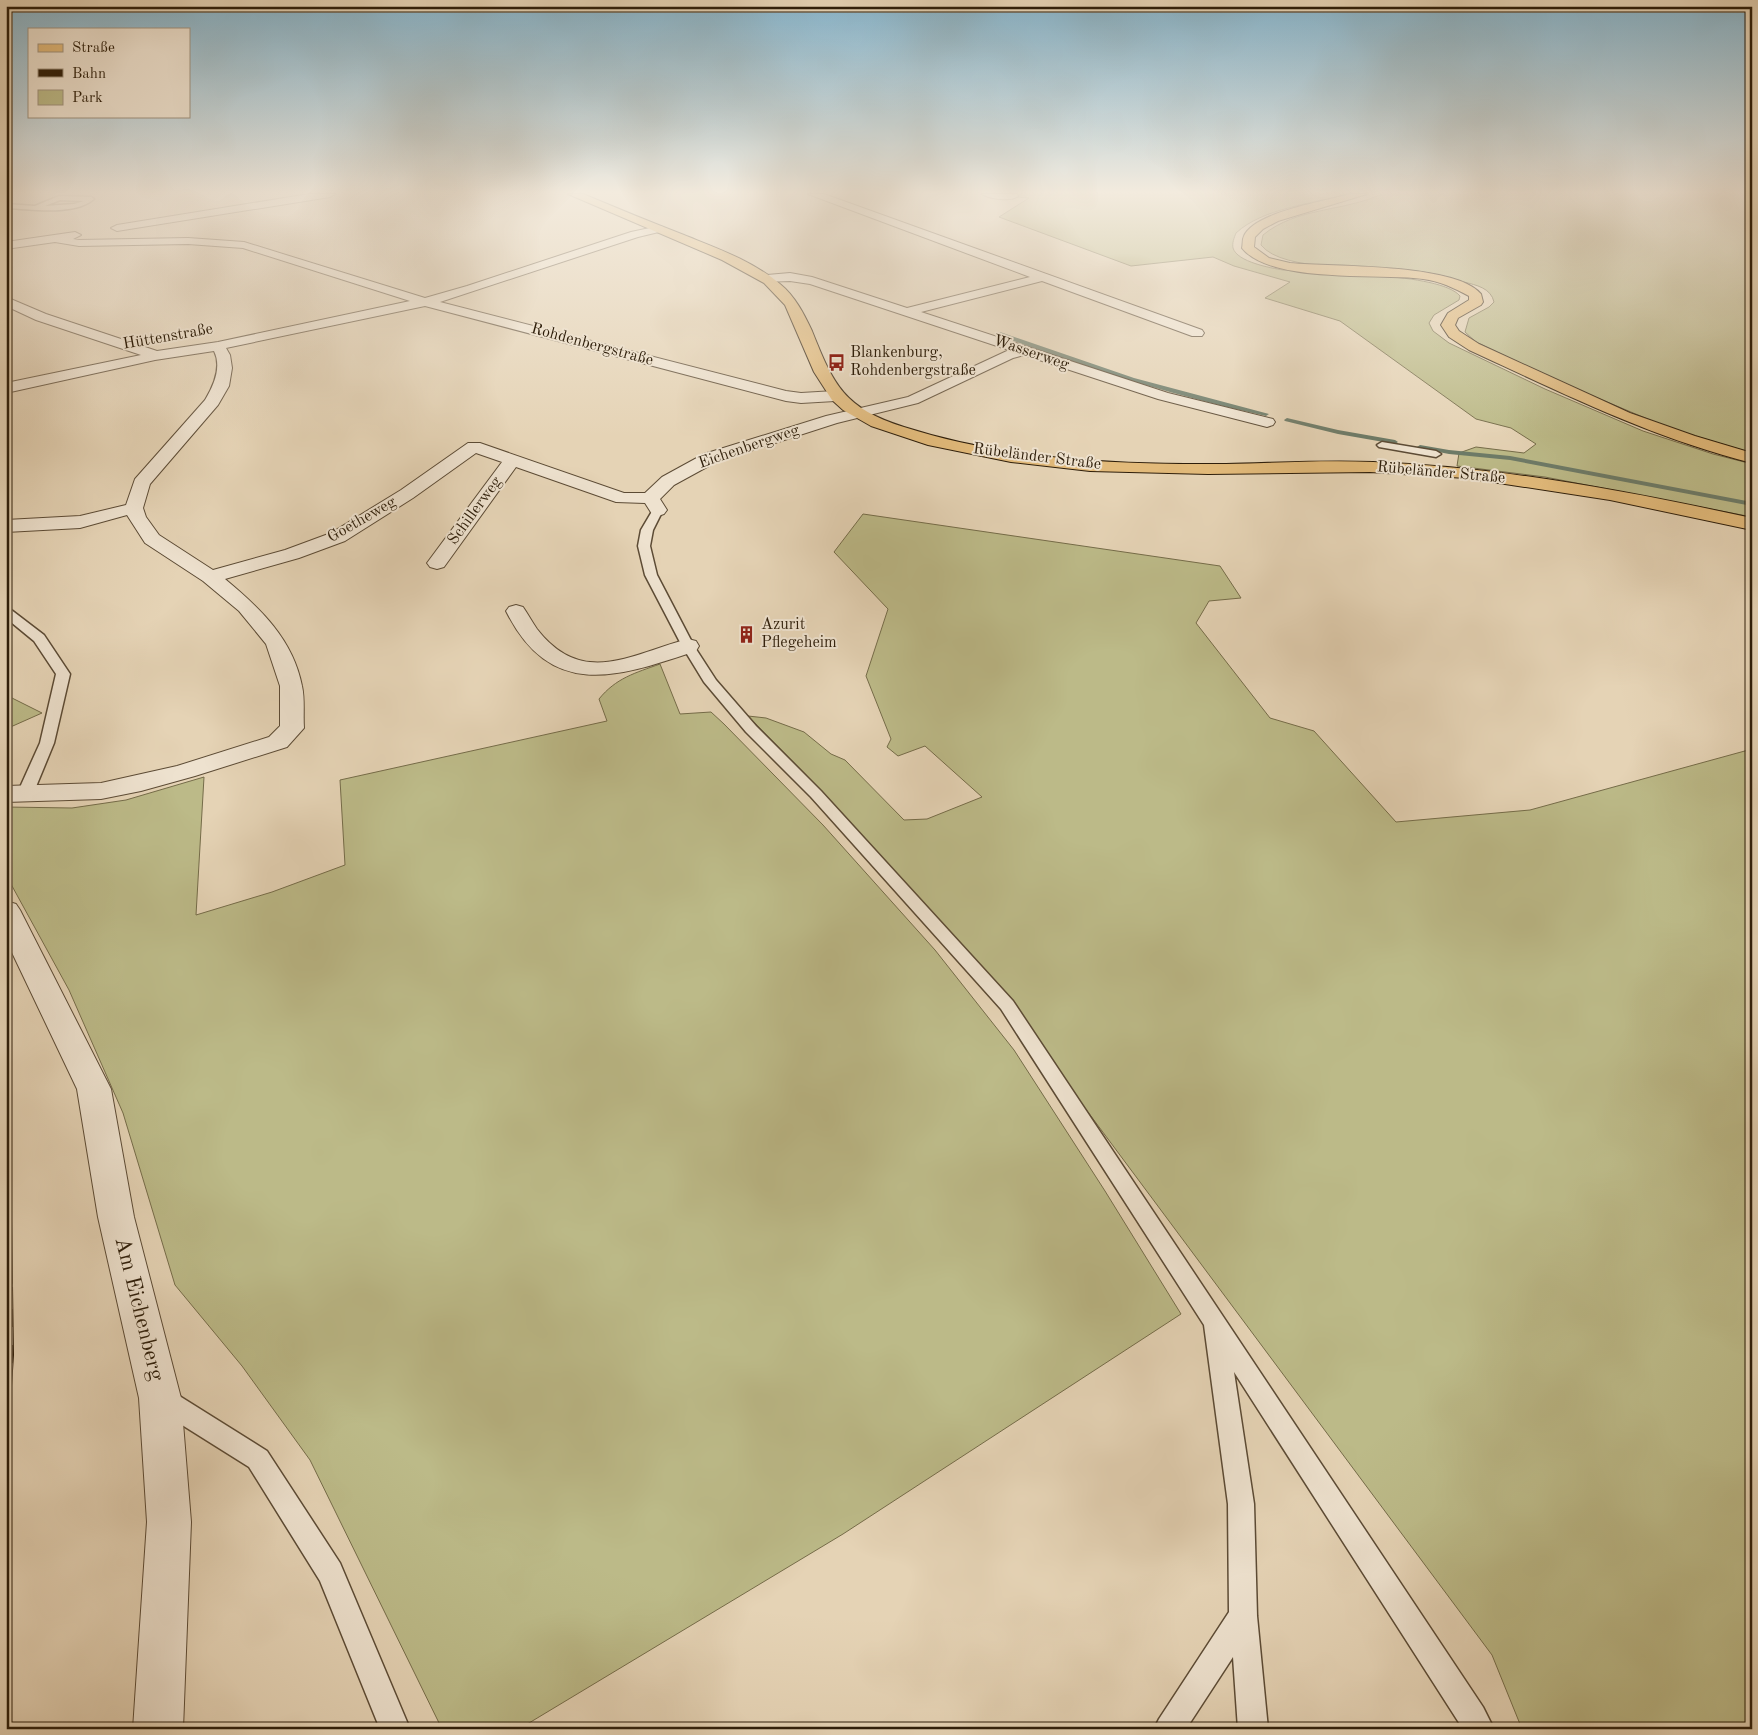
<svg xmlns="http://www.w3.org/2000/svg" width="1758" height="1735" viewBox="0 0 1758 1735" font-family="'Old Standard TT',serif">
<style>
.green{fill:#bcba88;stroke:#756c49}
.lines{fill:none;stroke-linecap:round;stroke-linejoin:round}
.stream{fill:#6d7b68;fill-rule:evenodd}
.lane-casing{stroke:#5c4b35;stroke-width:3}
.street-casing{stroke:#5c4b35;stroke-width:2}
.primary-casing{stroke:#2e1e0a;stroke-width:2}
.lane{fill:#eee2cf;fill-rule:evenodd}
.street{fill:#eee2cf;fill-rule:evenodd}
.primary{fill:#e2ba7a;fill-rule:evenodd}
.rail-far1-casing{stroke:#2e1e0a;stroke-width:6}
.rail-casing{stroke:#2e1e0a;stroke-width:8}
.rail-far1{stroke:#eee2cf;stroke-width:4.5;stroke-dasharray:14;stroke-linecap:butt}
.rail{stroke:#eee2cf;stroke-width:6;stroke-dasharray:18;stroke-linecap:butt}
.labels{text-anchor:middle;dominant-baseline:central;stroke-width:4;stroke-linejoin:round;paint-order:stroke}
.far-street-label{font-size:16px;fill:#2e1e0a;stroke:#eee2cf}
.far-poi-label{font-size:16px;fill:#2e1e0a;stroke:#eee2cf;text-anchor:start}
.near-street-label{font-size:22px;fill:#2e1e0a;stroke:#eee2cf}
</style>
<rect width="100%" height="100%" fill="#e5d3b5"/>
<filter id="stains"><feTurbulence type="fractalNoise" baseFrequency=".004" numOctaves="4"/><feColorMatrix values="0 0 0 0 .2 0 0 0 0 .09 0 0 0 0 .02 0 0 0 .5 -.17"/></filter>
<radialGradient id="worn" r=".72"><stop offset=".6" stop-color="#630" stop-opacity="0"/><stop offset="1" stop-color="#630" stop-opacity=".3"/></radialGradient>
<g class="green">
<path d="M 981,194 L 1347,194 C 1312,204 1263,208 1236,233 C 1234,238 1232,243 1233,248 C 1237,262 1271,268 1283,270 C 1319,274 1440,272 1460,296 L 1459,300 L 1434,315 L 1429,323 L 1433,331 L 1449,343 L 1545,389 L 1643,431 L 1713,454 L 1752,464 L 1752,517 L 1545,477 L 1457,466 L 1459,453 L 1476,447 L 1524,453 L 1536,444 L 1511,428 L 1476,419 L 1340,321 L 1265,298 L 1290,282 L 1234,266 L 1213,257 L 1131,266 L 999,217 L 1029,198 Z"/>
<path d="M 1382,194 L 1752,194 L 1752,453 L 1669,428 L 1562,383 L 1476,342 L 1465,332 L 1469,318 L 1489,307 L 1494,302 C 1491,288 1476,285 1464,282 C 1446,276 1428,272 1408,270 C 1374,266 1283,273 1261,245 L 1263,235 C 1297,207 1343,212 1382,194 Z"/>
<path d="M 863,514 L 1220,566 L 1241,598 L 1209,601 L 1196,623 L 1270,718 L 1314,731 L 1396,822 L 1530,810 L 1752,749 L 1752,1729 L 1522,1729 L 1492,1655 L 1009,1006 L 814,783 L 748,716 L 766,718 L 804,732 L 831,754 L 845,760 L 904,820 L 927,819 L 982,797 L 925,746 L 898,756 L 887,747 L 891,739 L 866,676 L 888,609 L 834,552 Z"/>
<path d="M 660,664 L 680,714 L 711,712 L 724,724 L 823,825 L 935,950 L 1014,1050 L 1105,1191 L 1181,1314 L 843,1534 L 519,1729 L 442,1729 L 310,1460 L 242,1366 L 175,1285 L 123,1113 L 69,990 L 6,875 L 6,807 L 72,808 L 126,800 L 204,777 L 196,915 L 272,892 L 345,865 L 340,780 L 607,721 L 599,699 C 616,678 635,673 660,664 Z"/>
<path d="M 6,695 L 42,713 L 6,729 Z"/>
</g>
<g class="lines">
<g class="stream">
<path d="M 1000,332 L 1134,378 L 1269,414 L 1266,416 C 1174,396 1086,368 998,335 Z"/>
<path d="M 1287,418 L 1338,430 L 1395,440 L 1398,442 L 1395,444 L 1338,434 L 1285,421 L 1284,420 Z"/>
<path d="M 1420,445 L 1449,450 L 1510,456 L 1752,502 L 1752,506 L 1510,460 L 1449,454 L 1418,448 L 1417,447 Z"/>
</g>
<defs>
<g id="lane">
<path d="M 59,196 L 91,197 L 94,199 C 75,216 31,209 6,208 L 6,204 L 35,206 ZM 60,200 L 84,201 L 74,204 L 45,206 Z"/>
<path d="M 1382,442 L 1436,451 L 1441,454 L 1436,457 L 1379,447 L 1377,445 Z"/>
<path d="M 658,507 L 663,510 L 653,530 L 650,546 L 657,575 L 694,646 L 716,680 L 756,726 L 821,791 L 1013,1001 L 1483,1707 L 1494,1729 L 1463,1729 L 1234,1372 L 1254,1504 L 1257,1616 L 1268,1729 L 1238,1729 L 1233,1657 L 1186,1729 L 1154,1729 L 1159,1719 L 1229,1612 L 1228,1504 L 1204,1325 L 1001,1009 L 811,797 L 746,732 L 704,682 L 682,646 L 645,575 L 638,546 L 641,530 L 654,508 Z"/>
<path d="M 6,608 L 10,609 L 44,635 L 70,674 L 54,743 L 33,794 L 30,797 L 20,797 L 17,794 L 40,743 L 56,674 L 34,641 L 6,618 Z"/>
<path d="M 164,1389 L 173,1392 L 267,1451 L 340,1563 L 410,1729 L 380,1729 L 320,1581 L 249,1467 L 155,1408 L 152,1400 L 155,1392 Z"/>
</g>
<g id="street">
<path d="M 309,194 L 335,194 L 330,197 L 117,231 L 111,228 L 117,225 Z"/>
<path d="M 808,194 L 824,194 L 1202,330 L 1204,333 L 1202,336 L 1192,336 L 1042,281 L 921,312 L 1168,393 L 1273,419 L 1275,422 L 1273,425 L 1267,427 L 1158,399 L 1024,355 L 1013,358 L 918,403 L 837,423 L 716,462 L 674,485 L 660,499 L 667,510 L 664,514 L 658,516 L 652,514 L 645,503 L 616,502 L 516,467 L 444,567 L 437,569 L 430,567 L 427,563 L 430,559 L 502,462 L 476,453 L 413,498 L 345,541 L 299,558 L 225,579 C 260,608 293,639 302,686 C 305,699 303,715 304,728 L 287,747 L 195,776 L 141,791 L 101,799 L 6,802 L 6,786 L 101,783 L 177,766 L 269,737 L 280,726 L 280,686 L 266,644 L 239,611 L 203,581 L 145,543 L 127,515 L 80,528 L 6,532 L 6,520 L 80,516 L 126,505 L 135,479 L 205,400 C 214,385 222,367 214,351 L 155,360 L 6,393 L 6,383 L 141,355 L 36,320 L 6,306 L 6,297 L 46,314 L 157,351 L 218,342 L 410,301 L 243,248 L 188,244 L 79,246 L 55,242 L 6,249 L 6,242 L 75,232 L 81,235 L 73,239 L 79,240 L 188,238 L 244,242 L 425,298 L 467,286 L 631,232 L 659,226 L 663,227 L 665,229 L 663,231 L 638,237 L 440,302 L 786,391 L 801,393 L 835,391 L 840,393 L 843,396 L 840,399 L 835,401 L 801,403 L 786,401 L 425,306 L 226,348 L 230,355 L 232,368 L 229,386 L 218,405 L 150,484 L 143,508 L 146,517 L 159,535 L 213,570 L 285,550 L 331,533 L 401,490 L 468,443 L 480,443 L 624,493 L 645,493 L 662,477 L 704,454 L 826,416 L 908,397 L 1009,350 L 810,284 L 790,281 L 763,282 L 761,279 L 767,275 L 790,273 L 812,277 L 907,308 L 1030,277 Z"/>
<path d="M 982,194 L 1017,194 L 1018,196 C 1012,202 989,199 982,194 Z"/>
<path d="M 516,605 L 523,607 C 528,614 532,622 537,629 C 583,688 631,654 688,639 L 696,641 L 699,646 L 696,651 C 618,677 551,701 506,611 L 509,607 Z"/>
<path d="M 6,901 L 16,904 L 20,910 L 111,1089 L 134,1217 L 181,1398 L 191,1522 L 183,1729 L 133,1729 L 147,1522 L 139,1398 L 98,1217 L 77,1089 L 6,940 Z"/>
</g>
<g id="primary">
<path d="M 568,194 L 583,194 C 617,208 650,222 684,235 C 716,248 753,261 780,284 C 795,296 804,314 812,331 C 834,386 844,408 904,427 C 1007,460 1118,465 1226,464 C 1275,463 1324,460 1373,462 C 1501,467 1627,491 1752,518 L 1752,530 L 1610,500 L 1466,478 L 1370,472 L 1208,474 L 1090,471 L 1011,462 L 928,445 L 871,426 L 843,410 L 832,400 L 814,372 L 785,305 L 764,283 L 722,260 Z"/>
<path d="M 1350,194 L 1367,194 L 1278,221 L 1263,229 L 1255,237 L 1254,247 L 1269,258 L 1290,263 C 1331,267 1456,263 1481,294 L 1483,302 L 1481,305 L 1458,318 L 1455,325 L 1459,331 L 1479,344 L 1630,413 L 1695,436 L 1752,453 L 1752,463 C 1652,438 1562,393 1469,350 L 1449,337 L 1441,325 L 1448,313 L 1469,300 L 1469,296 C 1454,288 1440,281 1423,279 C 1378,273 1271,284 1242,248 C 1243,245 1242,240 1244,236 C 1254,212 1326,201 1350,194 Z"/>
</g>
</defs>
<use href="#lane" class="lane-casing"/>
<use href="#street" class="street-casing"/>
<use href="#primary" class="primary-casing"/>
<use href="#lane" class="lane"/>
<use href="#street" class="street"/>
<use href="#primary" class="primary"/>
<defs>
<path id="rail-far1" d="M 6,1200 L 9,1219 L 10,1287"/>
<path id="rail" d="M 6,1417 L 10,1355 L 9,1286"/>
</defs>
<use href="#rail-far1" class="rail-far1-casing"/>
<use href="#rail" class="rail-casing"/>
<use href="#rail-far1" class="rail-far1"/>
<use href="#rail" class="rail"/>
</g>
<linearGradient id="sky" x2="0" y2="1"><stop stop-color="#87b6ce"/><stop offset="0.44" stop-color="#f3ebde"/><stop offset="1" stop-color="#f3ebde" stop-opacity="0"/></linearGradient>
<rect width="1758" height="437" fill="url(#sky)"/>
<defs>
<symbol id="bus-bare" viewBox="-9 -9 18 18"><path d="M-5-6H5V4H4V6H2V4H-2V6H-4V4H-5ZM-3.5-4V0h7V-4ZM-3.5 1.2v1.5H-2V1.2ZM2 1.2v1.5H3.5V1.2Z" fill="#8f2418" stroke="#eee2cf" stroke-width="2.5" paint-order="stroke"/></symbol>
<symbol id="building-bare" viewBox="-9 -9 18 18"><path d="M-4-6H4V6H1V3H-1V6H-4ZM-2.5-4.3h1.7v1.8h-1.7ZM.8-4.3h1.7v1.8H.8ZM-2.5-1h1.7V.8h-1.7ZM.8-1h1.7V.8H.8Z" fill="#8f2418" stroke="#eee2cf" stroke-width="2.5" paint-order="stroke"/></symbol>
</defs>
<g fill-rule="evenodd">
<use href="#bus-bare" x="824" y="350" width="25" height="25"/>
<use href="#building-bare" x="734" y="622" width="25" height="25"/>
</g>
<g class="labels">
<g class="far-street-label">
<text transform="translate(168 337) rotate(-10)">Hüttenstraße</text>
<text transform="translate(592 345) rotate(15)">Rohdenbergstraße</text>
<text transform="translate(1031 353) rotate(19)">Wasserweg</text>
<text transform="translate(749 447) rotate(-19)">Eichenbergweg</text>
<text transform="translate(1037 457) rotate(7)">Rübeländer Straße</text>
<text transform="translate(1441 473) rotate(5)">Rübeländer Straße</text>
<text transform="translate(475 511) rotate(-54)">Schillerweg</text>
<text transform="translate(362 520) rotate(-30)">Goetheweg</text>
</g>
<g class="far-poi-label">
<text x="850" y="353">Blankenburg,<tspan x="850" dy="18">Rohdenbergstraße</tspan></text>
<text x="761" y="625">Azurit<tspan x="761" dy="18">Pflegeheim</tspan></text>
</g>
<g class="near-street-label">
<text transform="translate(139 1309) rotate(76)">Am Eichenberg</text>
</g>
</g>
<rect width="1758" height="1735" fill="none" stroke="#e5d3b5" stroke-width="25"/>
<rect x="8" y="8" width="1743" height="1720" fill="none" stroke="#2e1e0a" stroke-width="2.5"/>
<rect x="12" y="12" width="1733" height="1710" fill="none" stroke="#2e1e0a"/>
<rect x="28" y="28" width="162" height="90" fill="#eee2cf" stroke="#a19480"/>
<rect x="38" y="44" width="25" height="8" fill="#e2ba7a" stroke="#a19480"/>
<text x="72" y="52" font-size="15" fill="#2e1e0a">Straße</text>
<rect x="38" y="69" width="25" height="8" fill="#2e1e0a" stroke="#a19480"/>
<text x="72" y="78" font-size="15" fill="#2e1e0a">Bahn</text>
<rect x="38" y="90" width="25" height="15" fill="#bcba88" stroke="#a19480"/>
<text x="72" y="102" font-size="15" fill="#2e1e0a">Park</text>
<rect width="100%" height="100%" filter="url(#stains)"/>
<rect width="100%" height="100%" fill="url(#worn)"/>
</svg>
